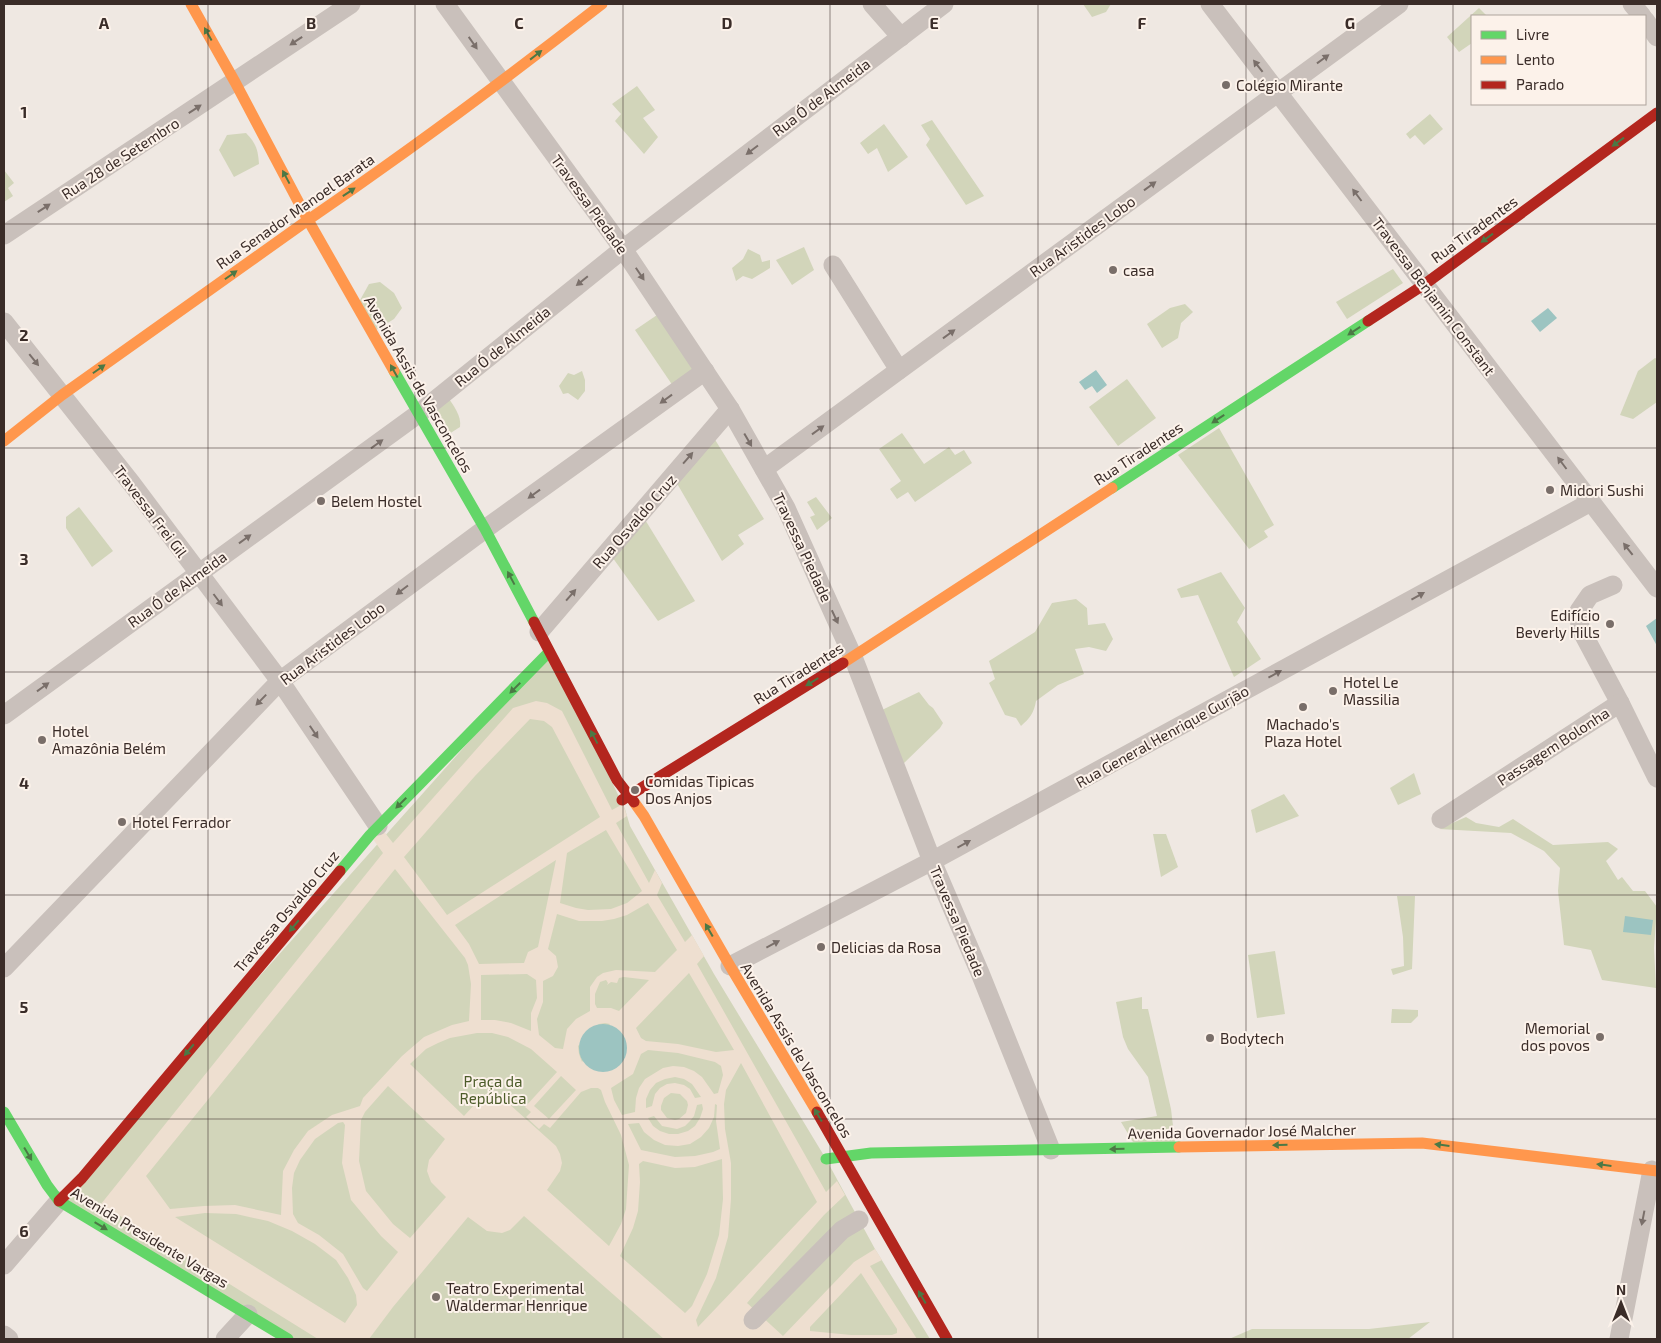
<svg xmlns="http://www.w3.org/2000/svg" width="1661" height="1343" viewBox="0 0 1661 1343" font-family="'Exo 2',sans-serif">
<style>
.green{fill:#d2d5ba}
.plaza{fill:#eedfd0;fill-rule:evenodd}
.water{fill:#9cc4c1}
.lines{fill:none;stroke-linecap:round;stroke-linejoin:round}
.street{stroke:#c9c0bb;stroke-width:19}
.fast{stroke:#63d668;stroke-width:11}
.slow{stroke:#ff974d;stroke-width:11}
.jam{stroke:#b3261e;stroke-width:11}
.oneway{fill:#4c7845}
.oneway2{fill:#7a6f6a}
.grid{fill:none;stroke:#3a2c28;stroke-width:1;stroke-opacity:0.55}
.poi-dot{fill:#796e69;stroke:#fcf2ea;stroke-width:2}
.labels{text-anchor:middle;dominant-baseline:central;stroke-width:4;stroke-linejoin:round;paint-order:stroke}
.poi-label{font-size:15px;fill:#3a2c28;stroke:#fcf2ea;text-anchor:start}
.street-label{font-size:15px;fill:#3a2c28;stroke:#fcf2ea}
.park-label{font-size:15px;fill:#4c5b29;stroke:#fcf2ea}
.grid-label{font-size:16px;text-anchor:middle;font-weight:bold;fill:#3a2c28;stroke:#fcf2ea;stroke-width:4;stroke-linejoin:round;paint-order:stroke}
</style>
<rect width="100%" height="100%" fill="#efe8e2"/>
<g class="green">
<path d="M 1083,4 L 1111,4 L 1106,12 L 1092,17 Z"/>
<path d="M 1479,8 L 1487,16 L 1472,16 L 1472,43 L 1459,52 L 1447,37 Z"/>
<path d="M 637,86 L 655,110 L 643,118 L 658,137 L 644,154 L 615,121 L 621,114 L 612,104 Z"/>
<path d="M 1430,114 L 1443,129 L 1424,145 L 1415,135 L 1410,139 L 1406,134 Z"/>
<path d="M 932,120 L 984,196 L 966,205 L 926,145 L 930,139 L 921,125 Z"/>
<path d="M 884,124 L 908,157 L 888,172 L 877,148 L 868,154 L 860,143 Z"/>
<path d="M 246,133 C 256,143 258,150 259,164 L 234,177 L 219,150 L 227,135 Z"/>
<path d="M 4,170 L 14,183 L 8,188 L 13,196 L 4,202 Z"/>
<path d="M 804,247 L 814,270 L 792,285 L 776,260 Z"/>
<path d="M 748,249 L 760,255 L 762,262 L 770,260 L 770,268 L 752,279 L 743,276 L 736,281 L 732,268 L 743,259 Z"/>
<path d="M 1393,269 L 1403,283 L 1347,319 L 1336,302 Z"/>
<path d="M 380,282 L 394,293 L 402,308 L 394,319 L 376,330 L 359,302 L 369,284 Z"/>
<path d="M 1185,304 L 1193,312 L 1181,323 L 1178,338 L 1162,348 L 1147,324 L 1170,308 Z"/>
<path d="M 660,313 L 698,369 L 673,386 L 635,330 Z"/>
<path d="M 1655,358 L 1657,359 L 1657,402 L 1633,419 L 1620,415 L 1638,371 Z"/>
<path d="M 582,371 L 585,380 L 585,391 L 578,400 L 568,393 L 563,394 L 559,386 L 568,373 L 574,375 Z"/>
<path d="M 1127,379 L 1156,418 L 1118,446 L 1089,407 Z"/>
<path d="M 447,396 C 453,405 462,416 460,427 L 449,434 L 434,404 Z"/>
<path d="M 1219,428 L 1274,525 L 1264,531 L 1268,537 L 1249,549 L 1178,455 Z"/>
<path d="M 902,433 L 924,464 L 949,447 L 955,455 L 964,450 L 972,463 L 915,502 L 908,492 L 897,499 L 890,489 L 901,481 L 879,449 Z"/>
<path d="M 714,438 L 764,519 L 738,535 L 744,544 L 722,561 L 675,480 Z"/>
<path d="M 816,497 L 832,518 L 817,530 L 810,517 L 815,515 L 807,502 Z"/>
<path d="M 79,507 L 113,551 L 92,567 L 66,528 L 66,517 Z"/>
<path d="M 644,518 L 695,601 L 658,621 L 610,554 Z"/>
<path d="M 1221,572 L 1245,608 L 1237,622 L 1261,659 L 1234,677 L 1198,595 L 1181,598 L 1177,589 Z"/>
<path d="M 1076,599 L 1087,608 L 1088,625 L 1105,623 L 1113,639 L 1106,651 L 1089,647 L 1075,649 L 1084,674 L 1058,685 L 1036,701 C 1034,713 1030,718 1021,726 L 1016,718 L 1005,715 L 989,683 L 995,679 L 989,661 L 1035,632 L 1052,603 Z"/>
<path d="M 549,652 L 625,809 L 630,826 L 714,974 L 826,1159 L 875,1249 L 930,1339 L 288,1339 L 59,1201 Z"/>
<path d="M 919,692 L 929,705 L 933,708 L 943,723 L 940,728 L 902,765 L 882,710 Z"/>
<path d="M 1414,773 L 1421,794 L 1398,805 L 1390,788 Z"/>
<path d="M 1284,794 L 1299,816 L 1256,833 L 1251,810 Z"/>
<path d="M 1466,817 L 1476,823 L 1499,827 L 1513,819 L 1553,845 L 1608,842 L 1618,849 L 1606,861 L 1618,880 L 1622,877 L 1633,891 L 1645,891 L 1657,907 L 1654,948 L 1656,988 L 1602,980 L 1591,950 L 1564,945 L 1558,891 L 1560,868 L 1544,851 L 1511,833 L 1439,829 Z"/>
<path d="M 1153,834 L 1166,834 L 1178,867 L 1161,877 Z"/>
<path d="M 1397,896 L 1415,896 L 1412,969 L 1393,975 L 1391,969 L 1404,966 L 1403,937 Z"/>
<path d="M 1275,951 L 1285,1014 L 1257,1018 L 1248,955 Z"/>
<path d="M 1142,997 L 1142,1009 L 1148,1009 L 1171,1109 L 1175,1143 L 1133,1142 L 1121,1122 L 1157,1116 L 1148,1077 L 1128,1049 L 1123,1037 L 1116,1002 Z"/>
<path d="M 1392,1009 L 1418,1010 L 1418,1016 L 1411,1023 L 1391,1023 Z"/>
<path d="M 1430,1322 L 1408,1339 L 1229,1339 L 1252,1329 L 1369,1329 Z"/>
</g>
<path class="plaza" d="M 536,701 L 547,703 L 562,711 L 612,810 L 623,804 L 627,816 L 616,823 L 649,883 L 655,870 L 662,883 L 657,895 L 685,942 L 692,935 L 704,956 L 697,964 L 826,1192 L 837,1181 L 845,1195 L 824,1215 L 747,1303 L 783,1336 L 854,1262 L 875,1249 L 882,1260 L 870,1266 L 917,1339 L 664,1339 L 524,1216 L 510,1230 L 502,1233 L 487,1231 L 468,1217 L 393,1307 L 369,1339 L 318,1339 L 101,1204 L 383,853 L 370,835 L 379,825 L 393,843 L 513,708 ZM 530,719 L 544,721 L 552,727 L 600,817 L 447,915 L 404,857 L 475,776 ZM 606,830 L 642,891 L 627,903 L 611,909 L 588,910 L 576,908 L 560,903 L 567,853 ZM 556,860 L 538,947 L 528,952 L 524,963 L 479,964 L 469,944 L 455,925 ZM 395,869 L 465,958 L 468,965 L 471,984 L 469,1021 L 452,1025 L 424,1037 L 402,1056 L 363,1098 L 360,1106 L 332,1115 L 308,1131 L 294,1150 L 283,1171 L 281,1215 L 235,1205 L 204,1206 L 170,1209 L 146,1176 ZM 648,903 L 677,950 L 655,972 L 616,970 L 603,973 L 597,977 L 590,987 L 590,1011 L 576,1019 L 567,1029 L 563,1049 L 555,1048 L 539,1035 L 537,1019 L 543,1002 L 543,981 L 553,976 L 558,967 L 556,956 L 548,949 L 557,914 L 579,921 L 602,921 L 614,919 L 627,915 ZM 689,973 L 734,1050 L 716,1052 L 678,1044 L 646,1041 L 641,1038 L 636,1028 ZM 527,974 L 536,980 L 537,998 L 531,1013 L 531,1031 L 511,1023 L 495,1020 L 481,1020 L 481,975 ZM 624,977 L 649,980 L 619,1011 L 611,1008 L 597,1008 L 595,1004 L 595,994 L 600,982 L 606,980 L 608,983 L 607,985 L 611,982 L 617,983 L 619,978 ZM 605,1023 L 610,1024 L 582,1062 L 579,1054 L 578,1046 L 599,1024 ZM 477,1033 L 492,1033 L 508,1037 L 531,1049 L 557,1072 L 525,1107 L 531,1112 L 526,1117 L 539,1129 L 544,1124 L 550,1128 L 581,1092 L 591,1088 L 598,1088 L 601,1090 L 605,1102 L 621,1135 L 629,1165 L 626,1209 L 621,1224 L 609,1246 L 547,1190 L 560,1171 L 562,1163 L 560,1154 L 556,1146 L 507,1102 L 500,1099 L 494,1098 L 487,1099 L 475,1104 L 464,1116 L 410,1064 L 426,1049 L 438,1043 L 450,1038 ZM 648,1050 L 678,1053 L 715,1062 L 721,1066 L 723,1075 L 718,1093 L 714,1094 L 702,1077 L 694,1071 L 684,1067 L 673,1066 L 663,1068 L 645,1079 L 639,1088 L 636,1098 L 635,1112 L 622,1115 L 614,1100 L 611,1088 L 633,1074 L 641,1054 ZM 741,1063 L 817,1202 L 698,1327 L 696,1320 L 716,1278 L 728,1237 L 731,1199 L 731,1163 L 725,1129 L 724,1104 L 726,1090 ZM 561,1076 L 576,1090 L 549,1119 L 534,1106 ZM 675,1077 L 684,1079 L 692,1084 L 701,1097 L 695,1098 L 690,1089 L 684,1085 L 675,1083 L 667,1084 L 660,1088 L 655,1094 L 652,1106 L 646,1108 L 646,1099 L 650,1090 L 656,1083 L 665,1079 ZM 388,1086 L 445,1139 L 429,1160 L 427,1171 L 431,1182 L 446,1197 L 410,1238 L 393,1224 L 366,1191 L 359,1161 L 361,1120 L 365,1112 ZM 671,1093 L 680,1094 L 687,1101 L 688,1105 L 686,1113 L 679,1119 L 675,1120 L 667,1118 L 661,1110 L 661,1106 L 664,1098 ZM 702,1104 L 703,1109 L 700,1118 L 695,1126 L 688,1131 L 678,1134 L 669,1134 L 660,1131 L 653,1126 L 648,1118 L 654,1116 L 662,1126 L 677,1129 L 685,1126 L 690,1121 L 694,1116 L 697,1105 ZM 715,1104 L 717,1105 L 716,1121 L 720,1149 L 713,1152 L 695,1156 L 675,1157 L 641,1150 L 628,1124 L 639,1123 L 644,1132 L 654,1140 L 665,1145 L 678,1146 L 690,1144 L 701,1137 L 709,1128 L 714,1117 ZM 343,1122 L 345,1125 L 342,1163 L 351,1200 L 381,1236 L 398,1252 L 367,1291 L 363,1288 L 343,1254 L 319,1235 L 298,1223 L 293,1214 L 292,1188 L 294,1173 L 300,1160 L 315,1139 L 338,1123 ZM 722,1159 L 723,1199 L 719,1235 L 707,1274 L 692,1306 L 685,1313 L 620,1256 L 633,1228 L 638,1211 L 640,1182 L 639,1164 L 643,1161 L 675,1168 L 695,1167 ZM 205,1213 L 236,1214 L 268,1221 L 292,1231 L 315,1244 L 336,1260 L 348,1278 L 356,1295 L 357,1305 L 345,1323 L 175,1217 ZM 861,1273 L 897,1329 L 897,1333 L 892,1335 L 851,1335 L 810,1331 L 810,1327 Z"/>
<g class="water">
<path d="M 1548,308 L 1557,318 L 1540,332 L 1531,321 Z"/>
<path d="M 1096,370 L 1107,385 L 1097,393 L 1092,386 L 1085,390 L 1079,382 Z"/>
<path d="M 1657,618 L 1657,646 L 1646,626 Z"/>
<path d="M 1625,916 L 1653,920 L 1651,935 L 1623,932 Z"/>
<circle cx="603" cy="1048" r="24"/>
</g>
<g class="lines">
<g class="street">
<path d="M 445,4 L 623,249 L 730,409 L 786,508 L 853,657 L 932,861 L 980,973 L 1051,1150"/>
<path d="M 872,4 L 901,37"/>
<path d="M 1210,4 L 1657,588"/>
<path d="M 1632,4 L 1642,16"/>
<path d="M 1645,20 L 1657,37"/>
<path d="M 4,235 L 351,4"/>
<path d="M 833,265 L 899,370"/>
<path d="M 4,322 L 132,484 L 280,681 L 378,826"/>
<path d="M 764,469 L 1399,4"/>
<path d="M 1613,585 L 1590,595 L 1579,611 L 1580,628 L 1620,703"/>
<path d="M 539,632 L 730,409"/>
<path d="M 4,715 L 418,414 L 623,249 L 944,4"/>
<path d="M 1441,819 L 1620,703 L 1657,778"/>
<path d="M 730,966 L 932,861 L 1591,502"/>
<path d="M 4,968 L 280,681 L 485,529 L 705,371"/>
<path d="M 4,1265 L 59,1201"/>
<path d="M 753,1320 L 842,1230 L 859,1220"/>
<path d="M 4,1335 L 9,1339"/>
<path d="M 225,1339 L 248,1314"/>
<path d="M 1619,1339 L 1652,1170"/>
</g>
<g class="fast">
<path d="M 394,371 L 485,529 L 534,622"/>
<path d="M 1112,488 L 1368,321"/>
<path d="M 340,871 L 370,835 L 549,652"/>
<path d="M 4,1112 L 47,1185 L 59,1201 L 288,1339"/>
<path d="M 826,1159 L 871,1153 L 1179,1147"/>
</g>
<g class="slow">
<path d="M 191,4 L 235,82 L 308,220 L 394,371"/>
<path d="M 308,220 C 409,151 506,79 602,4"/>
<path d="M 4,441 L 62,395 L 308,220"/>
<path d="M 843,663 L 1112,488"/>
<path d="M 634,802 L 644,816 L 730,966 L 817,1112"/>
<path d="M 1179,1147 L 1422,1143 L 1657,1171"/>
</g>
<g class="jam">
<path d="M 1368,321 L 1425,284 L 1657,113"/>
<path d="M 534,622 L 617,780 L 634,802"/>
<path d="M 622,800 L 843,663"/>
<path d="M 817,1112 L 947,1339"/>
<path d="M 59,1201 L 82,1178 L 340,871"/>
</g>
</g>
<defs><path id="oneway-solid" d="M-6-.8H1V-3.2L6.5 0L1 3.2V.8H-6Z" transform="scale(1.25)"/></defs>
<g class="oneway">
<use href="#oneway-solid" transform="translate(208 34) rotate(-119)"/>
<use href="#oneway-solid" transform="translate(536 55) rotate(-38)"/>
<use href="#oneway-solid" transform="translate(1618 142) rotate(144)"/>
<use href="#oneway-solid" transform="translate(286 177) rotate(-118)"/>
<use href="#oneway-solid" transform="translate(349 192) rotate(-34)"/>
<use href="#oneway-solid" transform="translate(1487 238) rotate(144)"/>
<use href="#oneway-solid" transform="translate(231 275) rotate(-35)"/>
<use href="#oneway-solid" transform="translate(1354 331) rotate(147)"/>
<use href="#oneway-solid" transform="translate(99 369) rotate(-35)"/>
<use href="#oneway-solid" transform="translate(394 371) rotate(-119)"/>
<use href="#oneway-solid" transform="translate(1218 419) rotate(147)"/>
<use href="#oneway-solid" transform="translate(511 578) rotate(-118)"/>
<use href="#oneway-solid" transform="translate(812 682) rotate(148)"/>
<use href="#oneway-solid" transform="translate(515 688) rotate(135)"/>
<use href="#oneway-solid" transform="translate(594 737) rotate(-118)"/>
<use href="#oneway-solid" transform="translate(401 803) rotate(135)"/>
<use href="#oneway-solid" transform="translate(294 926) rotate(130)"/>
<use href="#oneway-solid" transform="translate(709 930) rotate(-120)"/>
<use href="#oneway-solid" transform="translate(189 1050) rotate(130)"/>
<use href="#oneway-solid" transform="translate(818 1115) rotate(-121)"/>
<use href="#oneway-solid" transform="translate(1280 1145) rotate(179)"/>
<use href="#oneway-solid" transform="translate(1442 1145) rotate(-173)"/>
<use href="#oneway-solid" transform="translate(1117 1149) rotate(179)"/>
<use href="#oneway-solid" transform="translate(28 1154) rotate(59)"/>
<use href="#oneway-solid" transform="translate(1604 1165) rotate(-173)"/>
<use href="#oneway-solid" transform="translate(101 1226) rotate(31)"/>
<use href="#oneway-solid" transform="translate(922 1297) rotate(-120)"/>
</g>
<g class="oneway2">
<use href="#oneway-solid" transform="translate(296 41) rotate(146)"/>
<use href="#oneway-solid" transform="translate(473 43) rotate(55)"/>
<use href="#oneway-solid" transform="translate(1323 59) rotate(-36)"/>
<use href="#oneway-solid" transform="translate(1258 66) rotate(-128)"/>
<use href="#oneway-solid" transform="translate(195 109) rotate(-33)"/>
<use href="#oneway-solid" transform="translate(752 150) rotate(143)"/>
<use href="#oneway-solid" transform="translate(1150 186) rotate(-36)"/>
<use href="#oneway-solid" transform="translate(1357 195) rotate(-127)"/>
<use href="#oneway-solid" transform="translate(44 208) rotate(-33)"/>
<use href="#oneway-solid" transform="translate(640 274) rotate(56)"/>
<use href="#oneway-solid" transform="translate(582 281) rotate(141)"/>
<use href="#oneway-solid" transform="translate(949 334) rotate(-36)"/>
<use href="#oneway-solid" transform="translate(34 360) rotate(51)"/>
<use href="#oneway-solid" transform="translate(666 399) rotate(144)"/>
<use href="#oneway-solid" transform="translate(818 430) rotate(-36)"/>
<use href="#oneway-solid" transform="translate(748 440) rotate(60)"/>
<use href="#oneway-solid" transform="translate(377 444) rotate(-36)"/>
<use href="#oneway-solid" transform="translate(688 458) rotate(-49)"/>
<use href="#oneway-solid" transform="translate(1562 463) rotate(-127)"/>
<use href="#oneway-solid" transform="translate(534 494) rotate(144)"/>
<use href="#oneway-solid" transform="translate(245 539) rotate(-36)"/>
<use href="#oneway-solid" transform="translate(1628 549) rotate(-128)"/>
<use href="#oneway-solid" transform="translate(402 590) rotate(143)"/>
<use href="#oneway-solid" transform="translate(571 595) rotate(-49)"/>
<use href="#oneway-solid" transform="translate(1418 596) rotate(-29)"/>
<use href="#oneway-solid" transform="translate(218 600) rotate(53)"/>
<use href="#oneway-solid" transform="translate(835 617) rotate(65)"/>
<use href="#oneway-solid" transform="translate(1275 674) rotate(-29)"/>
<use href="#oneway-solid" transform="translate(43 687) rotate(-36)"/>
<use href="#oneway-solid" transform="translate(261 700) rotate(134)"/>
<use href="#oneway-solid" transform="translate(314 732) rotate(56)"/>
<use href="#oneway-solid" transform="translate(964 844) rotate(-29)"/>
<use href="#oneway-solid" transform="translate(773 944) rotate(-28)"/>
<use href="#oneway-solid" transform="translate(1643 1218) rotate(101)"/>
</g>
<path class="grid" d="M 208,4 L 208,1339M 415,4 L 415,1339M 623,4 L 623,1339M 830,4 L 830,1339M 1038,4 L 1038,1339M 1246,4 L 1246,1339M 1453,4 L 1453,1339M 4,224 L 1657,224M 4,448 L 1657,448M 4,672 L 1657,672M 4,895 L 1657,895M 4,1119 L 1657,1119"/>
<g class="poi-dot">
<circle cx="1226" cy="85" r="5"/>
<circle cx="1113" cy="270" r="5"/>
<circle cx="1550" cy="490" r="5"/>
<circle cx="321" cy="501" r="5"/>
<circle cx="1610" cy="624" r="5"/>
<circle cx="1333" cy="691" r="5"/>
<circle cx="1303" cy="707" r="5"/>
<circle cx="42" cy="740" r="5"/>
<circle cx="635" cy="790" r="5"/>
<circle cx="122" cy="822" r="5"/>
<circle cx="821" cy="947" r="5"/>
<circle cx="1600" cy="1037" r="5"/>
<circle cx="1210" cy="1038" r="5"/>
<circle cx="436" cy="1297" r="5"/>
</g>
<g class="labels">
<g class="poi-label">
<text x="1236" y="85">Colégio Mirante</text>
<text x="1123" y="270">casa</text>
<text x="1560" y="490">Midori Sushi</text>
<text x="331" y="501">Belem Hostel</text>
<text x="1600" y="615" text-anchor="end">Edifício<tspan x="1600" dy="17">Beverly Hills</tspan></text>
<text x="1343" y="682">Hotel Le<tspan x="1343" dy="17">Massilia</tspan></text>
<text x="1303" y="724" text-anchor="middle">Machado's<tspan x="1303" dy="17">Plaza Hotel</tspan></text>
<text x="52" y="731">Hotel<tspan x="52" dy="17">Amazônia Belém</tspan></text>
<text x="645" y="781">Comidas Tipicas<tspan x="645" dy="17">Dos Anjos</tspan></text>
<text x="132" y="822">Hotel Ferrador</text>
<text x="831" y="947">Delicias da Rosa</text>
<text x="1590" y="1028" text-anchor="end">Memorial<tspan x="1590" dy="17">dos povos</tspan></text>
<text x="1220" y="1038">Bodytech</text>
<text x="446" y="1288">Teatro Experimental<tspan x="446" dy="17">Waldermar Henrique</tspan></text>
</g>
<g class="street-label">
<text transform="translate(821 97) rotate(-37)">Rua Ó de Almeida</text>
<text transform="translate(120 158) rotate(-33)">Rua 28 de Setembro</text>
<text transform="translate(590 204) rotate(54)">Travessa Piedade</text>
<text transform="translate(295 211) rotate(-35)">Rua Senador Manoel Barata</text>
<text transform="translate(1474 229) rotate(-36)">Rua Tiradentes</text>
<text transform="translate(1082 236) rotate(-36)">Rua Aristides Lobo</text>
<text transform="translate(1434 296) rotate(53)">Travessa Benjamin Constant</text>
<text transform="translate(502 346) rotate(-39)">Rua Ó de Almeida</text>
<text transform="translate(419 384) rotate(60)">Avenida Assis de Vasconcelos</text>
<text transform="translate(1138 453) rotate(-33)">Rua Tiradentes</text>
<text transform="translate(151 511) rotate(53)">Travessa Frei Gil</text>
<text transform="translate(634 521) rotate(-49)">Rua Osvaldo Cruz</text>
<text transform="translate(803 547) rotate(65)">Travessa Piedade</text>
<text transform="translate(177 589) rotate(-36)">Rua Ó de Almeida</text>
<text transform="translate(332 643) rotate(-37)">Rua Aristides Lobo</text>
<text transform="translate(798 673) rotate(-32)">Rua Tiradentes</text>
<text transform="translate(1162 736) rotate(-29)">Rua General Henrique Gurjão</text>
<text transform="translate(1553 746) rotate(-33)">Passagem Bolonha</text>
<text transform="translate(286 911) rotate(-50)">Travessa Osvaldo Cruz</text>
<text transform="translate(958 921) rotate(67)">Travessa Piedade</text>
<text transform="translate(797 1050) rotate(59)">Avenida Assis de Vasconcelos</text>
<text transform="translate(1242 1131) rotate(-1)">Avenida Governador José Malcher</text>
<text transform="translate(150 1237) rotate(31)">Avenida Presidente Vargas</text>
</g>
<g class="park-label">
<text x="493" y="1081">Praça da<tspan x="493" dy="17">República</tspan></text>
</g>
</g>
<g class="grid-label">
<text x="104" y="29">A</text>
<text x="311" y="29">B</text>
<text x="519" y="29">C</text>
<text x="727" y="29">D</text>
<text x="934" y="29">E</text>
<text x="1142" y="29">F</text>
<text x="1350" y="29">G</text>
<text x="24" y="118">1</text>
<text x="24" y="341">2</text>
<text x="24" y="565">3</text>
<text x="24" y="789">4</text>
<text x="24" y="1013">5</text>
<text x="24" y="1237">6</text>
</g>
<rect width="1661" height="1343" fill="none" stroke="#3a2c28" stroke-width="10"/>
<rect x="1471" y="15" width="175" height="90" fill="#fcf2ea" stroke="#aea39c"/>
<rect x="1481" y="31" width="25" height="8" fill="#63d668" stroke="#aea39c"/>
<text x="1516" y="40" font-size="15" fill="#3a2c28">Livre</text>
<rect x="1481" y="56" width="25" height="8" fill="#ff974d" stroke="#aea39c"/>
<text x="1516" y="65" font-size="15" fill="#3a2c28">Lento</text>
<rect x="1481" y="81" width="25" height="8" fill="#b3261e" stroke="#aea39c"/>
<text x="1516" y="90" font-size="15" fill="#3a2c28">Parado</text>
<g transform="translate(1621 1303)" stroke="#fcf2ea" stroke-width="4" paint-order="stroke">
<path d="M0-4L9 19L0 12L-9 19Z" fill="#3a2c28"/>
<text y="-8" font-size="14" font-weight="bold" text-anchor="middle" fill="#3a2c28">N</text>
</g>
</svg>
